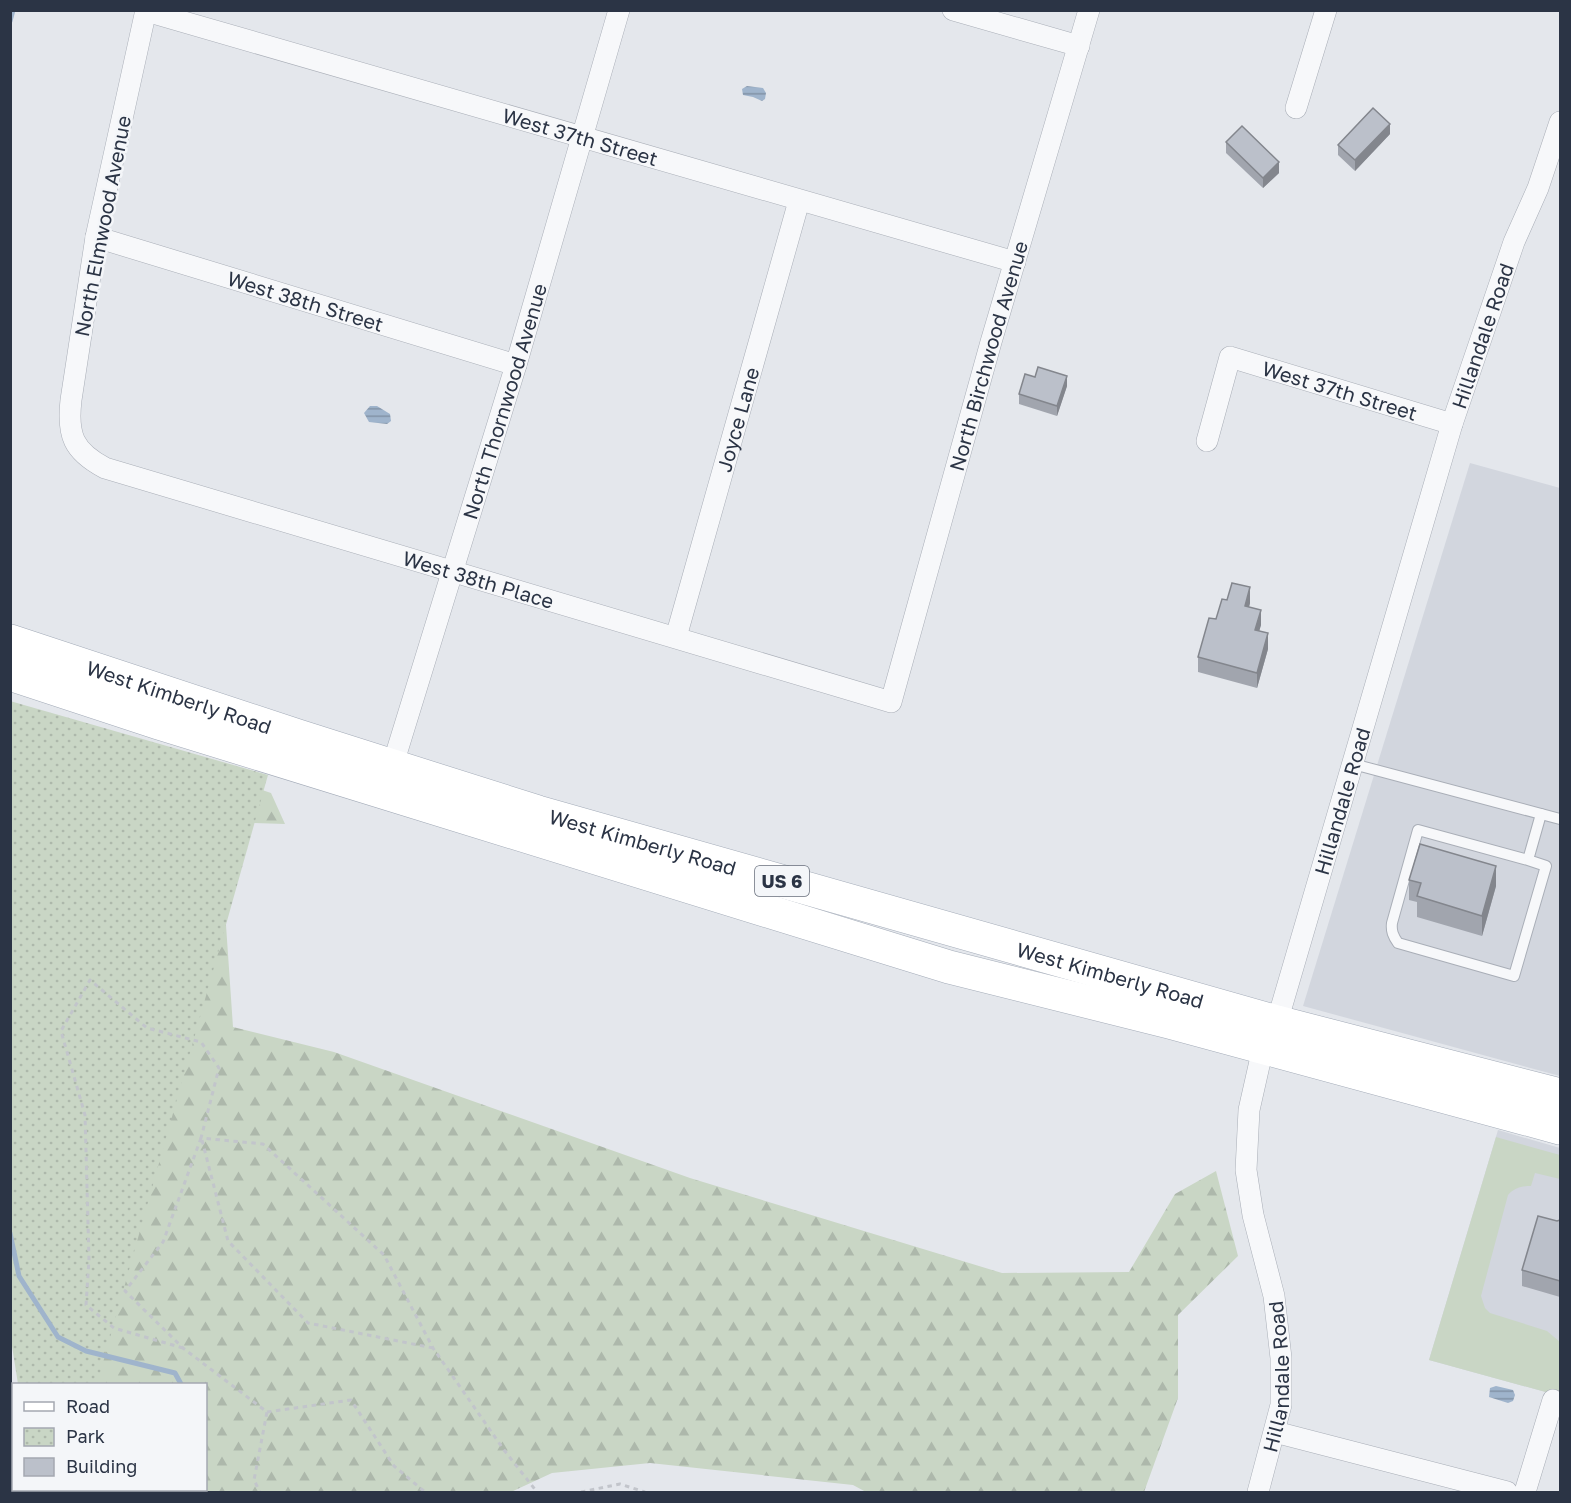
<svg xmlns="http://www.w3.org/2000/svg" width="1571" height="1503" viewBox="0 0 1571 1503" font-family="'Golos Text',sans-serif">
<style>
.built{fill:#d2d6de}
.grass{fill:#c9d6c5}
.forest{fill:url(#forest-firs)}
.park{fill:url(#park-dots)}
.water{fill:url(#water-rules)}
.lines{fill:none;stroke-linecap:round;stroke-linejoin:round}
.stream{stroke:#9fb4cc;stroke-width:5}
.lane-casing{stroke:#a9aeb7;stroke-width:12}
.street-casing{stroke:#a9aeb7;stroke-width:22}
.primary-casing{stroke:#a3abb8;stroke-width:34}
.path{stroke:#c2c5cb;stroke-width:3;stroke-dasharray:4.5 4.5;stroke-linecap:butt}
.lane{stroke:#f7f8fa;stroke-width:10}
.street{stroke:#f7f8fa;stroke-width:21}
.primary{stroke:#fff;stroke-width:33}
.wall{fill:#a1a5ae}
.shaded-wall{fill:#83868d}
.building{fill:#bbc0ca;stroke:#83868d;stroke-width:1.5}
.labels{text-anchor:middle;dominant-baseline:central;stroke-width:5;stroke-linejoin:round;paint-order:stroke}
.shield{fill:#f4f6f9;stroke:#676e7b;stroke-width:1.5}
.shield-label{font-size:18px;font-weight:bold;fill:#2b3445}
.street-label{font-size:20px;fill:#2b3445;stroke:#f4f6f9}
</style>
<defs>
<pattern id="forest-firs" width="22" height="20" patternUnits="userSpaceOnUse" patternTransform="scale(1.5)"><rect width="22" height="20" fill="#c9d6c5"/><path d="M5 1l3.5 6h-7zM16 11l3.5 6h-7z" fill="#adb8ab"/></pattern>
<pattern id="park-dots" width="8" height="8" patternUnits="userSpaceOnUse" patternTransform="scale(1.5)"><rect width="8" height="8" fill="#c9d6c5"/><path d="M2 2h.1M6 6h.1" fill="none" stroke="#adb8ab" stroke-width="1.8" stroke-linecap="round"/></pattern>
<pattern id="water-rules" width="6" height="5" patternUnits="userSpaceOnUse" patternTransform="scale(1.5)"><rect width="6" height="5" fill="#9fb4cc"/><path d="M0 2.5h6" fill="none" stroke="#8293a7"/></pattern>
</defs>
<rect width="100%" height="100%" fill="#e4e7ec"/>
<g class="built">
<path d="M 1470,463 L 1560,488 L 1560,1076 L 1303,1006 Z"/>
<path d="M 1498,1130 L 1560,1148 L 1560,1396 L 1429,1360 Z"/>
</g>
<path class="grass" d="M 1496,1137 L 1560,1155 L 1560,1179 L 1535,1173 L 1531,1186 C 1521,1186 1514,1188 1508,1195 L 1481,1296 L 1485,1308 L 1490,1313 L 1547,1331 L 1560,1342 L 1560,1396 L 1429,1360 Z"/>
<path class="forest" d="M 10,706 L 271,793 L 285,824 L 223,822 L 202,854 L 226,925 L 233,1027 L 334,1052 L 690,1178 L 1002,1273 L 1129,1272 L 1175,1194 L 1216,1171 L 1238,1256 L 1178,1315 L 1178,1398 L 1144,1492 L 866,1492 L 853,1485 L 650,1463 L 552,1473 L 511,1492 L 175,1492 L 173,1490 L 206,1490 L 206,1384 L 34,1384 L 10,1259 Z"/>
<path class="park" d="M 10,701 L 268,775 L 97,1384 L 18,1384 L 11,1340 Z"/>
<g class="water">
<path d="M 747,86 L 763,88 L 766,93 L 765,99 L 762,101 L 753,97 L 743,95 L 742,89 Z"/>
<path d="M 370,406 L 377,406 L 390,414 L 391,421 L 387,424 L 369,422 L 364,413 Z"/>
<path d="M 1496,1386 L 1513,1390 L 1515,1395 L 1513,1401 L 1508,1403 L 1489,1397 L 1490,1388 Z"/>
</g>
<g class="lines">
<g class="stream">
<path d="M 10,21 L 13,10"/>
<path d="M 10,1233 L 19,1276 L 58,1337 L 86,1351 L 175,1373 L 181,1384"/>
<path d="M 167,1492 L 167,1490"/>
</g>
<defs>
<g id="lane">
<path d="M 1353,764 L 1560,819"/>
<path d="M 1528,860 L 1546,866 L 1514,976 L 1398,943 C 1393,936 1391,931 1392,923 L 1418,830 L 1528,860 L 1541,814"/>
</g>
<g id="street">
<path id="s1" d="M 146,10 L 96,237 L 71,400 C 67,435 73,451 105,468 L 891,702 L 991,342 L 1089,10"/>
<path d="M 953,10 L 1079,46"/>
<path id="s2" d="M 146,11 L 1015,262"/>
<path d="M 1296,108 L 1326,10"/>
<path id="s3" d="M 96,237 L 516,365"/>
<path id="s4" d="M 1207,441 L 1230,357 L 1452,424"/>
<path id="s5" d="M 676,637 L 799,201"/>
<path id="s6" d="M 389,777 L 516,365 L 619,10"/>
<path d="M 1275,1432 L 1507,1492"/>
<path id="s7" d="M 1258,1492 L 1281,1405 L 1281,1358 L 1274,1296 L 1253,1215 L 1246,1170 L 1249,1110 L 1263,1048 L 1277,1022 L 1452,424 L 1514,242 L 1538,188 L 1560,122"/>
<path d="M 1525,1492 L 1553,1400"/>
</g>
<g id="primary">
<path id="s8" d="M 10,641 L 298,736 L 538,812 L 1277,1022 L 1560,1095"/>
<path d="M 10,674 L 159,723 L 949,967 L 1169,1022 L 1560,1128"/>
</g>
</defs>
<use href="#lane" class="lane-casing"/>
<use href="#street" class="street-casing"/>
<use href="#primary" class="primary-casing"/>
<g class="path">
<path d="M 201,1138 L 163,1242 L 125,1291 L 183,1348 L 267,1412 L 254,1480 L 260,1492"/>
<path d="M 202,1140 L 228,1241 L 308,1323 L 433,1348"/>
<path d="M 183,1348 L 114,1328 L 86,1305 L 89,1260 L 85,1115 L 61,1031 L 90,980 L 147,1028 L 201,1042 L 219,1068 L 201,1138 L 263,1144 L 384,1255 L 433,1348 L 504,1450 L 537,1492"/>
<path d="M 267,1412 L 351,1400 L 394,1466 L 425,1492"/>
<path d="M 581,1492 L 620,1484 L 645,1492"/>
</g>
<use href="#lane" class="lane"/>
<use href="#street" class="street"/>
<use href="#primary" class="primary"/>
</g>
<g class="wall">
<path d="M 1390,134 L 1355,171 L 1338,155 L 1338,145 Z"/>
<path d="M 1226,142 L 1279,173 L 1263,188 L 1226,153 Z"/>
<path d="M 1067,386 L 1057,416 L 1019,404 L 1019,394 Z"/>
<path d="M 1227,600 L 1250,603 L 1249,607 L 1261,625 L 1259,631 L 1268,649 L 1257,688 L 1198,672 L 1198,657 L 1216,619 Z"/>
<path d="M 1409,880 L 1496,886 L 1482,936 L 1417,917 L 1417,902 L 1409,900 Z"/>
<path d="M 1560,1220 L 1560,1297 L 1522,1286 L 1522,1270 L 1557,1221 Z"/>
</g>
<g class="shaded-wall">
<path d="M 1390,124 L 1390,134 L 1355,171 L 1355,160 Z"/>
<path d="M 1279,162 L 1279,173 L 1263,188 L 1263,178 Z"/>
<path d="M 1067,376 L 1067,386 L 1057,416 L 1057,406 Z"/>
<path d="M 1250,587 L 1250,603 L 1245,621 L 1245,606 Z"/>
<path d="M 1261,610 L 1261,625 L 1255,645 L 1255,630 Z"/>
<path d="M 1268,633 L 1268,649 L 1257,688 L 1257,673 Z"/>
<path d="M 1496,866 L 1496,886 L 1482,936 L 1482,916 Z"/>
</g>
<g class="building">
<path d="M 1373,108 L 1390,124 L 1355,160 L 1338,145 Z"/>
<path d="M 1242,126 L 1279,162 L 1263,178 L 1226,142 Z"/>
<path d="M 1038,367 L 1067,376 L 1057,406 L 1019,394 L 1025,374 L 1035,377 Z"/>
<path d="M 1232,583 L 1250,587 L 1245,606 L 1261,610 L 1255,630 L 1268,633 L 1257,673 L 1198,657 L 1209,618 L 1216,619 L 1222,599 L 1227,600 Z"/>
<path d="M 1420,844 L 1496,866 L 1482,916 L 1417,896 L 1421,883 L 1409,880 Z"/>
<path d="M 1538,1216 L 1557,1221 L 1560,1220 L 1560,1281 L 1522,1270 Z"/>
</g>
<g class="labels">
<rect class="shield" x="755" y="866" width="54" height="30" rx="4.5"/>
<g class="shield-label">
<text x="782" y="881">US 6</text>
</g>
<g class="street-label">
<text stroke="none"><textPath href="#s2" startOffset="452">West 37th Street</textPath></text>
<text transform="translate(102 226) rotate(-79)">North Elmwood Avenue</text>
<text stroke="none"><textPath href="#s3" startOffset="219">West 38th Street</textPath></text>
<text stroke="none"><textPath href="#s7" startOffset="1198">Hillandale Road</textPath></text>
<text stroke="none"><textPath href="#s1" startOffset="1660">North Birchwood Avenue</textPath></text>
<text stroke="none"><textPath href="#s4" startOffset="202">West 37th Street</textPath></text>
<text stroke="none"><textPath href="#s6" startOffset="393">North Thornwood Avenue</textPath></text>
<text stroke="none"><textPath href="#s5" startOffset="226">Joyce Lane</textPath></text>
<text stroke="none"><textPath href="#s1" startOffset="870">West 38th Place</textPath></text>
<text stroke="none"><textPath href="#s8" startOffset="178">West Kimberly Road</textPath></text>
<text stroke="none"><textPath href="#s7" startOffset="712">Hillandale Road</textPath></text>
<text stroke="none"><textPath href="#s8" startOffset="664">West Kimberly Road</textPath></text>
<text stroke="none"><textPath href="#s8" startOffset="1150">West Kimberly Road</textPath></text>
<text stroke="none"><textPath href="#s7" startOffset="118">Hillandale Road</textPath></text>
</g>
</g>
<rect width="1571" height="1503" fill="none" stroke="#2b3445" stroke-width="24"/>
<rect x="12" y="1383" width="195" height="108" fill="#f4f6f9" stroke="#a4a8b1" stroke-width="1.5"/>
<rect x="24" y="1402" width="30" height="9" fill="#ffffff" stroke="#a4a8b1" stroke-width="1.5"/>
<text x="66" y="1413" font-size="18" fill="#2b3445">Road</text>
<rect x="24" y="1428" width="30" height="18" fill="url(#park-dots)" stroke="#a4a8b1" stroke-width="1.5"/>
<text x="66" y="1443" font-size="18" fill="#2b3445">Park</text>
<rect x="24" y="1458" width="30" height="18" fill="#bbc0ca" stroke="#a4a8b1" stroke-width="1.5"/>
<text x="66" y="1473" font-size="18" fill="#2b3445">Building</text>
</svg>
